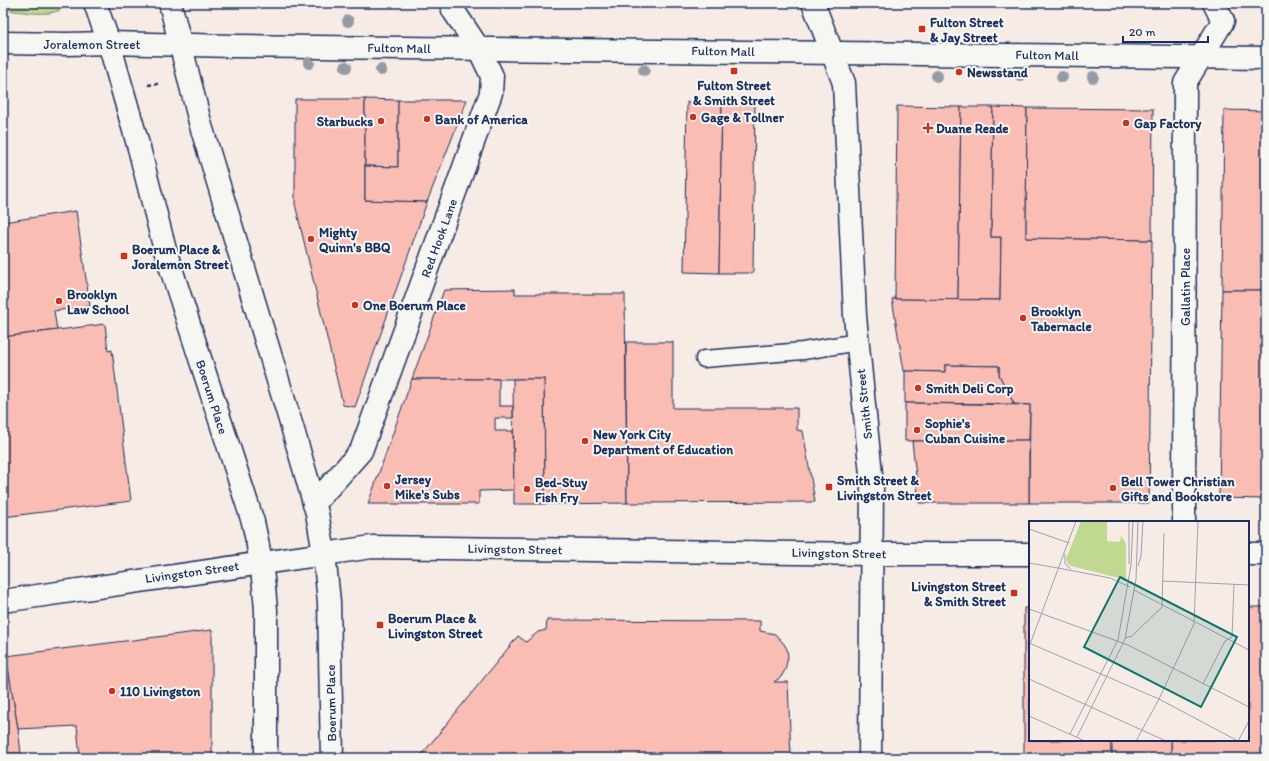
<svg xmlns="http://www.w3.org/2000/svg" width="1269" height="761" viewBox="0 0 1269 761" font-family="Itim,sans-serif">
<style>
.green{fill:#c0d88f;stroke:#6e8476}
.building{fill:#f9bdb4;stroke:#1b2f5e}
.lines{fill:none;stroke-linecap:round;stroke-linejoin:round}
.lane-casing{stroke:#1b2f5e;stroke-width:19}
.street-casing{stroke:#1b2f5e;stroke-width:25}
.secondary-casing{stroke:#1b2f5e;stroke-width:25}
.primary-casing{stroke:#1b2f5e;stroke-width:25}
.path{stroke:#1b2f5e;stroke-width:2.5;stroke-dasharray:4 3;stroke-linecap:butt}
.lane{stroke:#f6f6f2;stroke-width:16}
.street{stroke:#f6f6f2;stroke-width:22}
.secondary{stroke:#f6f6f2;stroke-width:22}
.primary{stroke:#f6f6f2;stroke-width:22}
.tree{fill:#959ba2}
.poi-dot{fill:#c8321e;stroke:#f6f6f2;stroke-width:1.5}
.labels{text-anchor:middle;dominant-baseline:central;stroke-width:4;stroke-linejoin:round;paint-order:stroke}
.poi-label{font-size:13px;font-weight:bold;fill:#1b2f5e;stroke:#f6f6f2;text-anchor:start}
.street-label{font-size:13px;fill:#1b2f5e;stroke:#f6f6f2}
.inset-road{fill:none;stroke:#9fa0b0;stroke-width:1}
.view{fill:#0f766e;fill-opacity:0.15;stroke:#0f766e;stroke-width:2}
.inset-edge{fill:none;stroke:#1b2f5e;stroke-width:2}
</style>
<rect width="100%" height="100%" fill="#f7ebe6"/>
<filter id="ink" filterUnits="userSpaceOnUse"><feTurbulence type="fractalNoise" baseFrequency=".025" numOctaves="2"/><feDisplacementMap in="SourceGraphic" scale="8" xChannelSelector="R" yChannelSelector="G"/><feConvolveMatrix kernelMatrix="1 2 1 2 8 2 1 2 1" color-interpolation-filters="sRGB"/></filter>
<g filter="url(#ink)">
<path class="green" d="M 3,3 L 67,3 C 58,21 19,10 3,10 Z"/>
<g class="building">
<path d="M 1097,3 L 1123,3 L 1123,4 Z"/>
<path d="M 1123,3 L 1173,3 L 1174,4 L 1123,4 Z"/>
<path d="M 295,99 L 365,99 L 365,200 L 427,202 L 355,407 L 343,405 L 295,204 Z"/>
<path d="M 365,99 L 398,100 L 398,167 L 365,166 Z"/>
<path d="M 398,100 L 467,100 L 427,202 L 365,200 L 365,166 L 398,167 Z"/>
<path d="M 687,102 L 722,103 L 719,273 L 684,272 Z"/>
<path d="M 722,103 L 755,103 L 753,273 L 719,273 Z"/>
<path d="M 897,106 L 961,107 L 958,300 L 895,299 Z"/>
<path d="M 961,107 L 993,107 L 991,237 L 1001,237 L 1000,300 L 958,300 Z"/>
<path d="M 993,107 L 1027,108 L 1026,238 L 1152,240 L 1149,503 L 1029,503 L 1030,405 L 1014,404 L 999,375 L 999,366 L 945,365 L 945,372 L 904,371 L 892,299 L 1000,300 L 1001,237 L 991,237 Z"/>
<path d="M 1027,108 L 1153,109 L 1152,240 L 1026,238 Z"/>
<path d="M 1224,110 L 1266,111 L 1266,290 L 1222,290 Z"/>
<path d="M 76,211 L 90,306 L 54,311 L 57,330 L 3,337 L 3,222 Z"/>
<path d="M 515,289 L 515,294 L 625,294 L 627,503 L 545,504 L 544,379 L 412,379 L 444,290 Z"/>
<path d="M 1222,290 L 1266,290 L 1266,499 L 1219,498 Z"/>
<path d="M 105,324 L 108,351 L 112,350 L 131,501 L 3,517 L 3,337 Z"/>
<path d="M 626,342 L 673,342 L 673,408 L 797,408 L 797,430 L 803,431 L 815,502 L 627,503 Z"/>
<path d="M 945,365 L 999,366 L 999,375 L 1014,404 L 905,403 L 905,371 L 945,372 Z"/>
<path d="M 412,379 L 499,379 L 499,406 L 513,406 L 513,418 L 495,418 L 495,431 L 513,431 L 514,490 L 479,491 L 479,504 L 368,504 Z"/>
<path d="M 513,379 L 544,379 L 545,504 L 514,504 Z"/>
<path d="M 905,403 L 1030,405 L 1029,440 L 905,441 Z"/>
<path d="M 1029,440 L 1029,503 L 919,503 L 912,441 Z"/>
<path d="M 1248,607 L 1266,607 L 1266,758 L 1171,758 L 1171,740 L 1248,740 Z"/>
<path d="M 1024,608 L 1030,608 L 1030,740 L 1112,740 L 1112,758 L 1024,758 Z"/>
<path d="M 547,620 L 760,621 L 760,631 L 775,634 L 784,644 L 787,649 L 788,657 L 785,670 L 781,677 L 774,682 L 788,682 L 791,758 L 419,758 L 518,636 L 526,642 L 538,632 L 546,630 Z"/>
<path d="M 212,630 L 212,758 L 80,758 L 77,726 L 18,729 L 6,656 Z"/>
<path d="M 6,656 L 18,729 L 21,753 L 3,753 L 3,657 Z"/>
<rect x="1112" y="740" width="59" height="18"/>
</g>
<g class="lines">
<defs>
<path id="lane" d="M 704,359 L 803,351 L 858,342"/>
<g id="street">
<path d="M 314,504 L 361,451 L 491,93 L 492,76 L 479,49 L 453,10 L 452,3"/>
<path d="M 1184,522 L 1185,83 L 1223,21 L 1214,3"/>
<path d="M 1248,554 L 1266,554"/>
<path d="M 3,601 L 372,547 L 871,554 L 1030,554"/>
</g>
<g id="secondary">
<path d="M 813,3 L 844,83 L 855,316 L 872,484 L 870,758"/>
<path d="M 3,43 L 67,44 L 109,43 L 234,46 L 1266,58"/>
</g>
<g id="primary">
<path d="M 95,3 L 109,43 L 139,148 L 165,250 L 253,522 C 260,551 264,580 266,610 L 266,758"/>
<path d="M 170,3 L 201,126 L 293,430 L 317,513 L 324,553 L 329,602 L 332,758"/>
</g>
</defs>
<use href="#lane" class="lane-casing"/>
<use href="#street" class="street-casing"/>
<use href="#secondary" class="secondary-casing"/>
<use href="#primary" class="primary-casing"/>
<path class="path" d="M 148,85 L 158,84"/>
<use href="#lane" class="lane"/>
<use href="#street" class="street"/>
<use href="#secondary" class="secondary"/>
<use href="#primary" class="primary"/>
</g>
<g class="tree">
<circle cx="348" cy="21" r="6"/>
<circle cx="309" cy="63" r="6"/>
<circle cx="346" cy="67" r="6"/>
<circle cx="381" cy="70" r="6"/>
<circle cx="644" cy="70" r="6"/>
<circle cx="1020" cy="75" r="6"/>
<circle cx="937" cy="76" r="6"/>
<circle cx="1062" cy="77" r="6"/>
<circle cx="1093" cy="77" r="6"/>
</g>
</g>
<g class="poi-dot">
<rect x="918" y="25" width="8" height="8" rx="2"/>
<rect x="730" y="67" width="8" height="8" rx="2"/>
<circle cx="959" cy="72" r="4"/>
<circle cx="693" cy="117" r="4"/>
<circle cx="427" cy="119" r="4"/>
<circle cx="381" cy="121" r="4"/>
<circle cx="1126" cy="123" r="4"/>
<path d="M926 122h4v4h4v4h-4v4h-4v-4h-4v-4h4z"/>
<circle cx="311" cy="239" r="4"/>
<rect x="120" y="252" width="8" height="8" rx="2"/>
<circle cx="59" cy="301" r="4"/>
<circle cx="355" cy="305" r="4"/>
<circle cx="1023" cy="318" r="4"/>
<circle cx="918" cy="388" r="4"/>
<circle cx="917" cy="430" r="4"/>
<circle cx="585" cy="441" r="4"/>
<circle cx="387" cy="486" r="4"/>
<rect x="825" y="483" width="8" height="8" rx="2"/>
<circle cx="1113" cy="488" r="4"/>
<circle cx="527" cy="489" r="4"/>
<rect x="1010" y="589" width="8" height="8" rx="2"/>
<rect x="376" y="621" width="8" height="8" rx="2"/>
<circle cx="112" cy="691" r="4"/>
</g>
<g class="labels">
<g class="poi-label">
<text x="930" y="22">Fulton Street<tspan x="930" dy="15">&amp; Jay Street</tspan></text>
<text x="967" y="72">Newsstand</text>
<text x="734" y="85" text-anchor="middle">Fulton Street<tspan x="734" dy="15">&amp; Smith Street</tspan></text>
<text x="701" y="117">Gage &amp; Tollner</text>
<text x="435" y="119">Bank of America</text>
<text x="373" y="121" text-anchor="end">Starbucks</text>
<text x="1134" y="123">Gap Factory</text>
<text x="936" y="128">Duane Reade</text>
<text x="319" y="232">Mighty<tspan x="319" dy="15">Quinn's BBQ</tspan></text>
<text x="132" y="249">Boerum Place &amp;<tspan x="132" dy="15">Joralemon Street</tspan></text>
<text x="67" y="294">Brooklyn<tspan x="67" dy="15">Law School</tspan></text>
<text x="363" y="305">One Boerum Place</text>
<text x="1031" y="311">Brooklyn<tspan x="1031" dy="15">Tabernacle</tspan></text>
<text x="926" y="388">Smith Deli Corp</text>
<text x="925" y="423">Sophie's<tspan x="925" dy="15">Cuban Cuisine</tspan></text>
<text x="593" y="434">New York City<tspan x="593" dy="15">Department of Education</tspan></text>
<text x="395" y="479">Jersey<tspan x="395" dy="15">Mike's Subs</tspan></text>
<text x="837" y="480">Smith Street &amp;<tspan x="837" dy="15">Livingston Street</tspan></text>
<text x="1121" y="481">Bell Tower Christian<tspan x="1121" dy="15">Gifts and Bookstore</tspan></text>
<text x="535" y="482">Bed-Stuy<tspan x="535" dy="15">Fish Fry</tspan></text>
<text x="1006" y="586" text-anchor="end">Livingston Street<tspan x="1006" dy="15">&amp; Smith Street</tspan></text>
<text x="388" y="618">Boerum Place &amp;<tspan x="388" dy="15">Livingston Street</tspan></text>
<text x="120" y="691">110 Livingston</text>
</g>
<g class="street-label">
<text x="92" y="44">Joralemon Street</text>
<text transform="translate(399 48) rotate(1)">Fulton Mall</text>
<text transform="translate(723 51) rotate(1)">Fulton Mall</text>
<text transform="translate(1047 55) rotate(1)">Fulton Mall</text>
<text transform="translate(439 238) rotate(-70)">Red Hook Lane</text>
<text transform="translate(1185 287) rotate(-90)">Gallatin Place</text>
<text transform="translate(212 397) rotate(72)">Boerum Place</text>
<text transform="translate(864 404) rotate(-96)">Smith Street</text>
<text transform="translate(515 549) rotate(1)">Livingston Street</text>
<text transform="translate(839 553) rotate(1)">Livingston Street</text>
<text transform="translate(192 572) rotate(-8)">Livingston Street</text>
<text transform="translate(331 703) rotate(-91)">Boerum Place</text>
</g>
</g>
<g transform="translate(1029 521)">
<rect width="220" height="220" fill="#f7ebe6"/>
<path d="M 52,0 L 78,0 L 78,20 L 91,21 L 92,15 L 97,22 L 97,59 L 39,44 L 37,38 Z" fill="#c0d88f"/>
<path class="inset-road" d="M 100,0 L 100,43M 0,8 L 40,22M 36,33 L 36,43 L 42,48M 0,42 L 29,47M 109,45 L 112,35 L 114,0M 29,47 L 81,57 L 101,66M 133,60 L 220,64M 105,69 L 220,129M 0,88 L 99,124 L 220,186M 96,117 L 103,115 L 133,86 L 135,12M 0,122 L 130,178 L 165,103 L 169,0M 0,126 L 47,0M 0,158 L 137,220M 174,163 L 196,120 L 203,116 L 205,63M 0,195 L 56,220M 41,213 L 89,119 L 102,44 L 104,0M 48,216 L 96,118 L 107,58 L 109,0M 107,220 L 130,178 L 209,220M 209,220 L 220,200"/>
<path class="view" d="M 91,56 L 208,116 L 172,186 L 55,126 Z"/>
<rect width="220" height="220" class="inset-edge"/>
</g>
<rect width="1269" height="761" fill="none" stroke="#f6f6f2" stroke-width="16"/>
<rect x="8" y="8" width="1253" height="745" fill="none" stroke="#1b2f5e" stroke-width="1.5" filter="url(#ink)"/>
<path d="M1123 36v6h85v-6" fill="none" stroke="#1b2f5e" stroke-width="2"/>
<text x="1129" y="36" font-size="12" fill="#1b2f5e" stroke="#f6f6f2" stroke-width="3" paint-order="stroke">20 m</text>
</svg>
